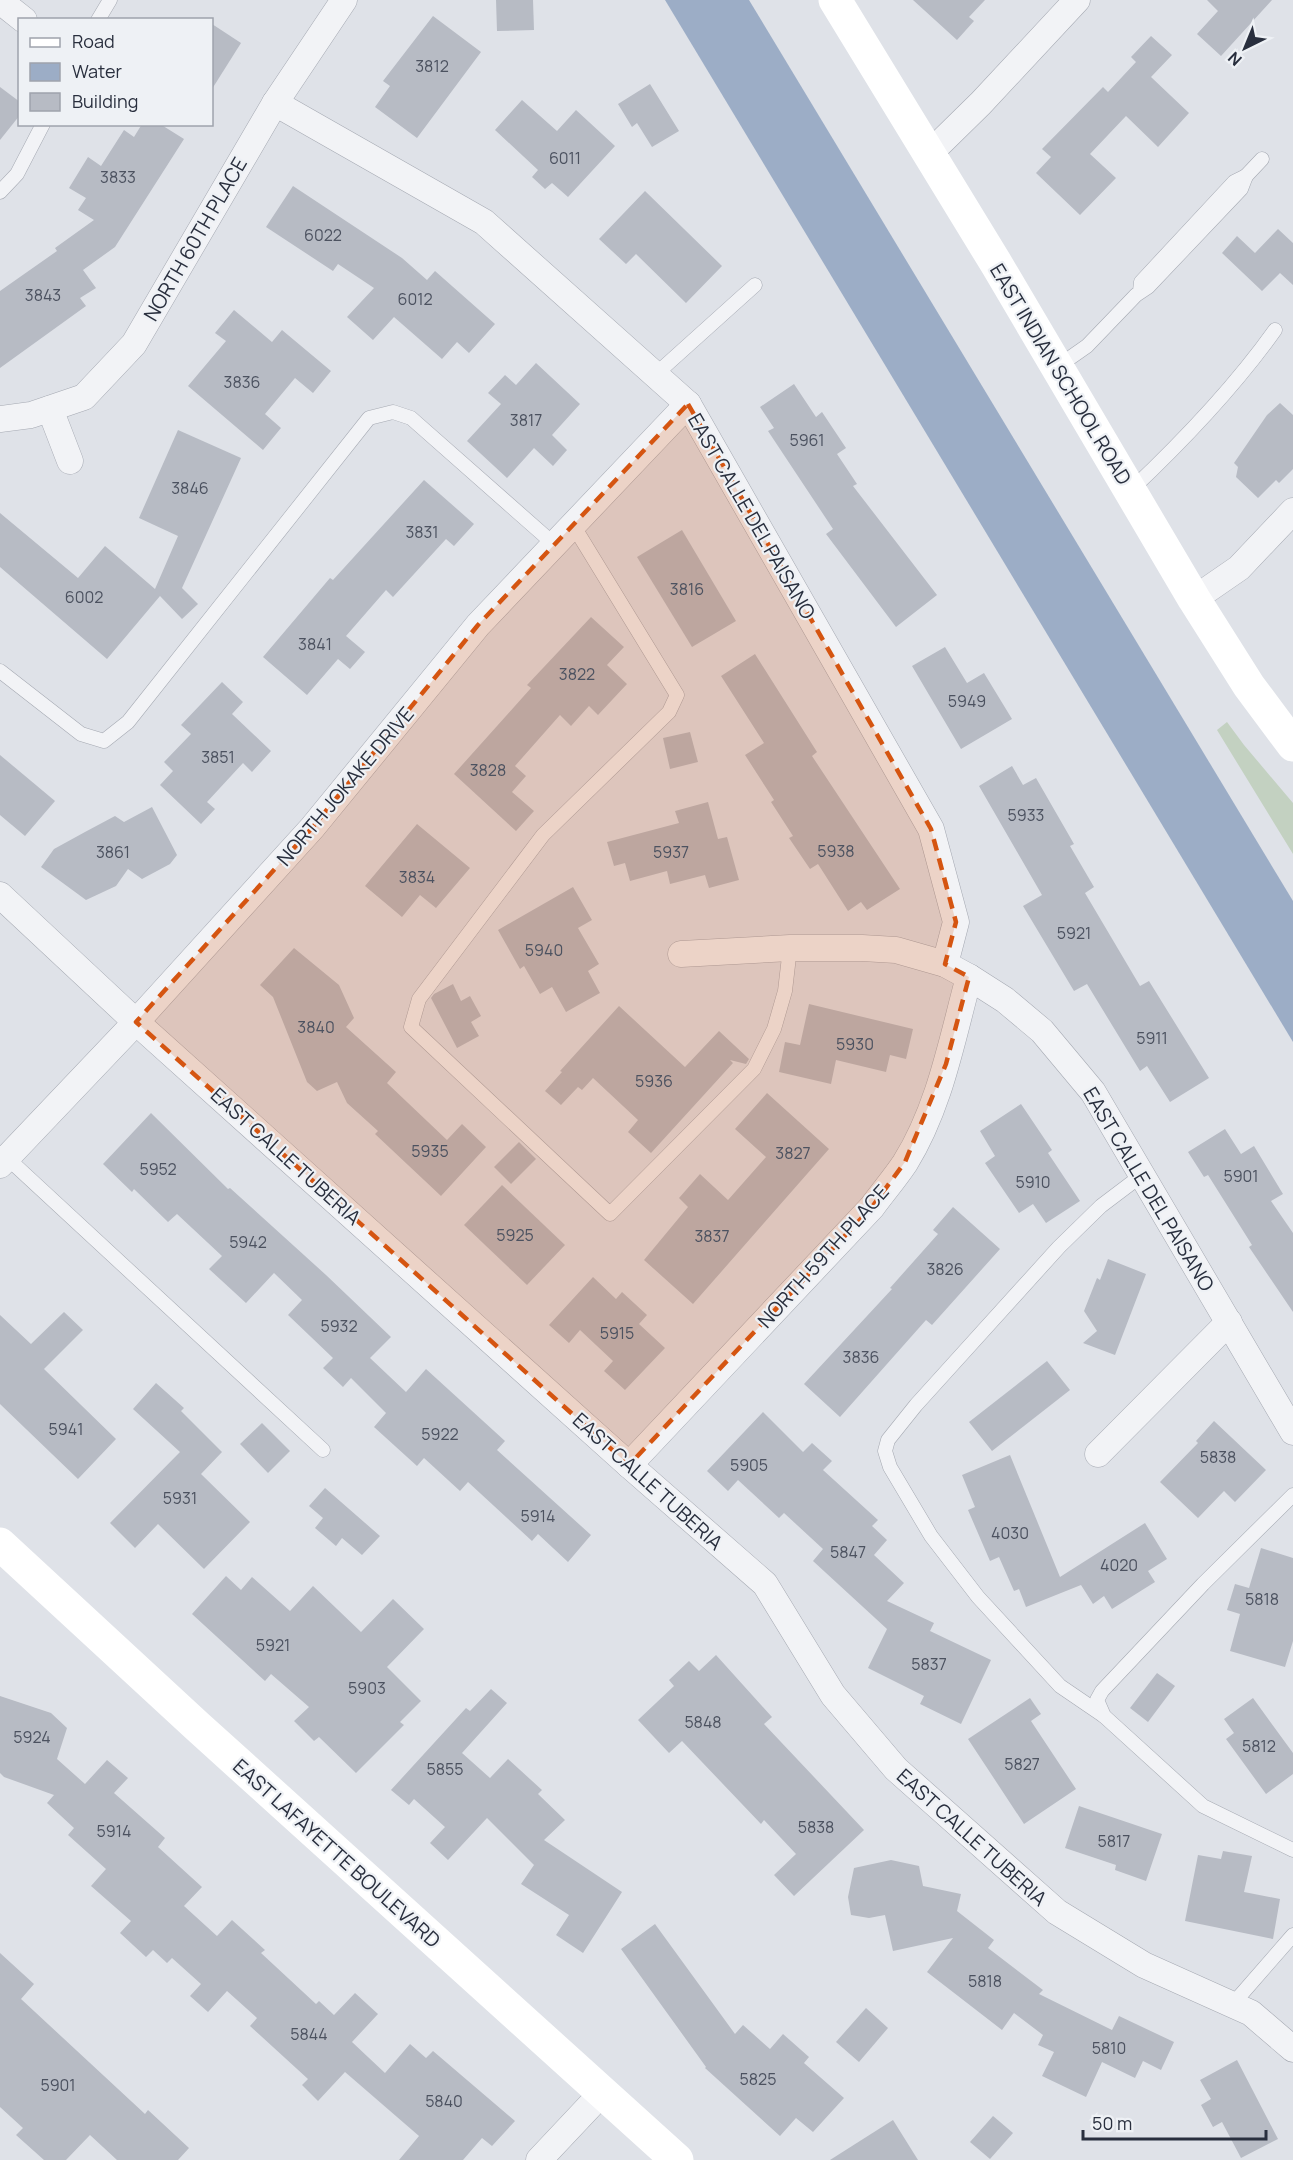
<svg xmlns="http://www.w3.org/2000/svg" width="1293" height="2160" viewBox="0 0 1293 2160" font-family="Manrope,sans-serif">
<style>
.green{fill:#c3d1c1}
.water{fill:#9cadc6}
.building{fill:#b7bbc4}
.lines{fill:none;stroke-linecap:round;stroke-linejoin:round}
.lane-casing{stroke:#a5a9b2;stroke-width:15}
.street-casing{stroke:#a5a9b2;stroke-width:27}
.lane{stroke:#f2f3f6;stroke-width:14}
.street{stroke:#f2f3f6;stroke-width:26}
.secondary{stroke:#fff;stroke-width:33}
.marked{fill:#d55511;fill-opacity:0.2;stroke:#d55511;stroke-width:4.5;stroke-dasharray:12 8;stroke-linejoin:round}
.labels{text-anchor:middle;dominant-baseline:central;stroke-width:4.5;stroke-linejoin:round;paint-order:stroke}
.number-label{font-size:16px;fill:#4c5260}
.street-label{font-size:20px;fill:#292f3e;stroke:#eef1f5}
</style>
<rect width="100%" height="100%" fill="#dfe2e8"/>
<path class="green" d="M 1227,722 L 1244,745 L 1293,803 L 1293,854 L 1217,730 Z"/>
<path class="water" d="M 665,0 L 749,0 L 1293,901 L 1293,1042 Z"/>
<g class="building">
<path d="M 496,0 L 533,0 L 534,30 L 497,31 Z"/>
<path d="M 913,0 L 985,0 L 969,17 L 974,21 L 957,40 Z"/>
<path d="M 1207,0 L 1272,0 L 1221,56 L 1197,34 L 1218,11 Z"/>
<path d="M 433,16 L 481,52 L 417,138 L 375,107 L 390,86 L 383,81 Z"/>
<path d="M 212,24 L 241,43 L 212,89 Z"/>
<path d="M 1151,36 L 1172,55 L 1151,77 L 1189,113 L 1158,147 L 1126,116 L 1090,154 L 1116,178 L 1080,215 L 1036,173 L 1051,157 L 1042,149 L 1103,87 L 1108,92 L 1136,62 L 1131,57 Z"/>
<path d="M 650,84 L 679,131 L 652,147 L 637,123 L 632,127 L 618,104 Z"/>
<path d="M 0,87 L 20,102 L 20,115 L 0,140 Z"/>
<path d="M 522,100 L 557,131 L 576,110 L 615,146 L 568,197 L 552,183 L 545,189 L 532,177 L 538,170 L 495,130 Z"/>
<path d="M 142,124 L 160,124 L 184,139 L 115,247 L 83,270 L 96,288 L 80,298 L 86,306 L 0,368 L 0,291 L 57,251 L 55,248 L 94,220 L 78,210 L 86,198 L 69,188 L 88,157 L 101,166 L 124,130 L 134,137 Z"/>
<path d="M 293,186 L 402,258 L 427,280 L 435,271 L 495,324 L 469,353 L 457,342 L 442,359 L 394,317 L 373,340 L 347,317 L 374,288 L 338,264 L 333,271 L 266,227 Z"/>
<path d="M 645,191 L 722,266 L 686,303 L 636,254 L 626,264 L 599,239 Z"/>
<path d="M 1278,229 L 1293,243 L 1293,285 L 1280,273 L 1262,291 L 1222,253 L 1237,236 L 1255,253 Z"/>
<path d="M 234,310 L 272,342 L 282,330 L 331,371 L 313,393 L 295,378 L 265,414 L 281,428 L 263,450 L 188,386 L 226,341 L 215,333 Z"/>
<path d="M 536,363 L 580,404 L 552,435 L 567,450 L 553,466 L 534,448 L 507,478 L 467,441 L 501,404 L 488,393 L 505,375 L 516,385 Z"/>
<path d="M 794,384 L 816,417 L 822,412 L 846,448 L 837,454 L 857,484 L 853,486 L 937,595 L 896,627 L 826,534 L 833,529 L 768,431 L 774,428 L 760,407 Z"/>
<path d="M 1280,403 L 1293,415 L 1293,469 L 1279,483 L 1276,480 L 1258,498 L 1236,477 L 1238,467 L 1234,463 L 1267,415 Z"/>
<path d="M 178,430 L 241,458 L 182,588 L 198,604 L 182,619 L 160,596 L 107,659 L 0,567 L 0,513 L 78,578 L 105,546 L 155,589 L 178,536 L 139,518 Z"/>
<path d="M 424,480 L 474,524 L 454,546 L 446,539 L 393,597 L 386,590 L 346,636 L 365,652 L 350,669 L 338,659 L 307,695 L 263,657 L 330,578 L 333,580 Z"/>
<path d="M 682,530 L 736,621 L 692,647 L 637,557 Z"/>
<path d="M 591,617 L 624,647 L 607,665 L 627,684 L 598,715 L 589,706 L 571,726 L 560,715 L 515,766 L 526,776 L 512,792 L 534,811 L 516,831 L 454,774 L 531,688 L 527,685 Z"/>
<path d="M 945,647 L 967,683 L 984,673 L 1012,719 L 961,749 L 912,666 Z"/>
<path d="M 755,654 L 817,752 L 812,756 L 900,889 L 867,910 L 861,902 L 848,911 L 818,864 L 810,869 L 789,838 L 793,836 L 771,802 L 774,800 L 745,755 L 764,743 L 721,676 Z"/>
<path d="M 222,682 L 243,702 L 232,714 L 271,751 L 252,772 L 243,763 L 207,802 L 215,809 L 201,824 L 160,785 L 173,771 L 164,762 L 191,734 L 181,725 Z"/>
<path d="M 690,732 L 698,762 L 670,769 L 663,738 Z"/>
<path d="M 0,755 L 55,801 L 25,836 L 0,815 Z"/>
<path d="M 1012,766 L 1023,785 L 1036,778 L 1074,844 L 1070,846 L 1094,887 L 1085,893 L 1140,986 L 1149,981 L 1209,1078 L 1170,1102 L 1147,1066 L 1140,1071 L 1087,984 L 1074,991 L 1023,906 L 1042,895 L 979,786 Z"/>
<path d="M 708,802 L 718,839 L 727,837 L 739,880 L 709,888 L 705,875 L 670,884 L 667,871 L 630,881 L 625,863 L 614,866 L 607,842 L 679,823 L 675,811 Z"/>
<path d="M 152,807 L 177,855 L 170,864 L 142,879 L 128,869 L 116,886 L 86,900 L 41,867 L 54,849 L 85,832 L 115,816 L 124,822 Z"/>
<path d="M 417,824 L 470,868 L 436,908 L 420,895 L 402,917 L 365,886 Z"/>
<path d="M 573,887 L 592,920 L 578,928 L 599,964 L 588,971 L 600,993 L 566,1012 L 552,987 L 540,994 L 524,966 L 520,969 L 498,930 Z"/>
<path d="M 294,948 L 339,985 L 354,1018 L 346,1027 L 396,1072 L 387,1083 L 447,1140 L 462,1124 L 486,1147 L 441,1196 L 375,1134 L 378,1131 L 347,1103 L 337,1082 L 317,1091 L 307,1082 L 273,997 L 260,985 Z"/>
<path d="M 453,984 L 461,1001 L 470,996 L 481,1016 L 471,1022 L 479,1036 L 457,1048 L 431,998 L 434,994 Z"/>
<path d="M 809,1004 L 913,1029 L 906,1059 L 890,1055 L 886,1072 L 836,1060 L 831,1084 L 779,1072 L 785,1042 L 800,1045 Z"/>
<path d="M 619,1006 L 685,1067 L 719,1031 L 749,1059 L 746,1064 L 730,1060 L 733,1063 L 651,1153 L 628,1132 L 638,1120 L 593,1078 L 582,1090 L 578,1087 L 561,1105 L 545,1091 L 562,1072 L 560,1071 Z"/>
<path d="M 767,1093 L 829,1149 L 693,1304 L 644,1260 L 688,1207 L 679,1198 L 700,1174 L 728,1200 L 766,1157 L 735,1129 Z"/>
<path d="M 1021,1104 L 1052,1150 L 1048,1153 L 1080,1201 L 1046,1223 L 1033,1204 L 1019,1213 L 985,1163 L 995,1156 L 980,1131 Z"/>
<path d="M 151,1113 L 228,1189 L 230,1188 L 326,1275 L 391,1337 L 370,1358 L 406,1392 L 426,1369 L 505,1441 L 497,1450 L 591,1535 L 568,1562 L 538,1534 L 532,1541 L 468,1482 L 460,1491 L 424,1458 L 417,1466 L 374,1427 L 386,1413 L 351,1378 L 343,1387 L 323,1368 L 333,1358 L 288,1315 L 302,1300 L 274,1273 L 246,1303 L 209,1269 L 222,1256 L 177,1214 L 168,1222 L 134,1189 L 132,1192 L 103,1164 Z"/>
<path d="M 1225,1129 L 1241,1154 L 1254,1146 L 1283,1194 L 1271,1201 L 1293,1233 L 1293,1312 L 1249,1247 L 1252,1245 L 1208,1175 L 1204,1177 L 1188,1152 Z"/>
<path d="M 519,1142 L 536,1159 L 511,1184 L 494,1167 Z"/>
<path d="M 502,1185 L 565,1245 L 527,1285 L 464,1225 Z"/>
<path d="M 953,1207 L 1000,1249 L 932,1325 L 926,1320 L 840,1417 L 804,1384 L 892,1289 L 890,1288 L 938,1234 L 933,1230 Z"/>
<path d="M 1108,1259 L 1146,1274 L 1115,1355 L 1083,1343 L 1097,1331 L 1084,1311 L 1097,1278 L 1100,1280 Z"/>
<path d="M 593,1277 L 616,1299 L 622,1292 L 647,1315 L 639,1324 L 665,1348 L 625,1390 L 604,1371 L 613,1361 L 580,1330 L 569,1343 L 549,1325 Z"/>
<path d="M 64,1312 L 83,1330 L 44,1369 L 116,1439 L 78,1479 L 0,1404 L 0,1315 L 31,1344 Z"/>
<path d="M 1047,1361 L 1070,1390 L 992,1451 L 969,1422 Z"/>
<path d="M 156,1383 L 184,1408 L 181,1411 L 222,1452 L 201,1474 L 250,1522 L 204,1569 L 158,1524 L 135,1548 L 110,1523 L 180,1452 L 133,1409 Z"/>
<path d="M 763,1412 L 803,1452 L 812,1443 L 832,1461 L 823,1470 L 878,1520 L 872,1526 L 887,1540 L 874,1555 L 904,1583 L 887,1601 L 934,1623 L 930,1631 L 991,1660 L 961,1724 L 920,1704 L 924,1696 L 868,1668 L 887,1629 L 813,1561 L 823,1549 L 784,1513 L 779,1518 L 738,1480 L 728,1491 L 707,1471 Z"/>
<path d="M 1214,1421 L 1266,1470 L 1235,1502 L 1224,1491 L 1198,1518 L 1160,1482 L 1198,1443 L 1196,1441 Z"/>
<path d="M 262,1423 L 290,1451 L 268,1473 L 240,1444 Z"/>
<path d="M 1010,1455 L 1060,1577 L 1145,1523 L 1167,1559 L 1148,1571 L 1155,1582 L 1112,1609 L 1104,1596 L 1093,1604 L 1081,1585 L 1026,1607 L 1019,1589 L 1014,1591 L 999,1557 L 990,1561 L 968,1510 L 975,1507 L 962,1475 Z"/>
<path d="M 325,1488 L 380,1536 L 362,1555 L 342,1538 L 336,1546 L 315,1528 L 323,1518 L 309,1506 Z"/>
<path d="M 1261,1548 L 1293,1558 L 1293,1641 L 1285,1667 L 1230,1651 L 1240,1614 L 1227,1610 L 1235,1584 L 1249,1588 Z"/>
<path d="M 226,1576 L 241,1590 L 252,1577 L 290,1611 L 313,1586 L 361,1632 L 393,1599 L 424,1629 L 387,1667 L 421,1701 L 400,1722 L 404,1725 L 356,1773 L 319,1737 L 314,1741 L 294,1721 L 309,1707 L 271,1674 L 265,1681 L 192,1614 Z"/>
<path d="M 716,1655 L 772,1717 L 764,1724 L 864,1830 L 794,1896 L 774,1875 L 796,1854 L 764,1820 L 761,1824 L 682,1741 L 669,1753 L 638,1720 L 674,1686 L 669,1680 L 689,1661 L 699,1671 Z"/>
<path d="M 1157,1673 L 1175,1686 L 1148,1722 L 1130,1708 Z"/>
<path d="M 491,1689 L 507,1703 L 462,1753 L 490,1778 L 508,1759 L 542,1790 L 538,1794 L 565,1820 L 544,1840 L 622,1892 L 583,1953 L 556,1935 L 569,1915 L 521,1884 L 534,1865 L 487,1818 L 448,1860 L 430,1843 L 445,1827 L 414,1799 L 409,1805 L 391,1790 L 466,1708 L 470,1711 Z"/>
<path d="M 0,1696 L 51,1713 L 67,1728 L 57,1759 L 85,1784 L 107,1760 L 128,1778 L 114,1793 L 165,1838 L 158,1847 L 202,1887 L 184,1906 L 217,1936 L 232,1920 L 265,1950 L 261,1953 L 316,2004 L 319,2001 L 334,2015 L 355,1993 L 378,2014 L 352,2042 L 385,2073 L 410,2044 L 426,2058 L 433,2051 L 515,2121 L 492,2146 L 482,2138 L 463,2160 L 399,2160 L 419,2136 L 345,2072 L 318,2101 L 302,2085 L 308,2079 L 250,2026 L 257,2018 L 227,1991 L 208,2012 L 190,1996 L 201,1984 L 172,1958 L 167,1963 L 153,1950 L 146,1957 L 120,1933 L 131,1921 L 91,1886 L 106,1869 L 68,1835 L 74,1828 L 47,1803 L 54,1795 L 4,1777 L 0,1773 Z"/>
<path d="M 1030,1698 L 1041,1714 L 1031,1721 L 1076,1789 L 1024,1824 L 968,1739 Z"/>
<path d="M 1253,1698 L 1293,1753 L 1293,1774 L 1266,1794 L 1226,1739 L 1234,1733 L 1224,1719 Z"/>
<path d="M 1079,1806 L 1162,1834 L 1146,1881 L 1115,1870 L 1116,1865 L 1065,1848 Z"/>
<path d="M 1223,1851 L 1252,1856 L 1244,1892 L 1280,1899 L 1273,1939 L 1185,1921 L 1198,1855 L 1221,1859 Z"/>
<path d="M 891,1860 L 919,1866 L 923,1886 L 961,1894 L 957,1911 L 994,1940 L 988,1948 L 1043,1990 L 1039,1994 L 1112,2030 L 1119,2016 L 1174,2042 L 1161,2070 L 1143,2061 L 1135,2078 L 1102,2062 L 1086,2097 L 1042,2076 L 1054,2052 L 1038,2045 L 1043,2035 L 1014,2013 L 1002,2030 L 927,1972 L 953,1938 L 893,1951 L 885,1915 L 869,1918 L 851,1915 L 848,1897 L 854,1868 Z"/>
<path d="M 655,1924 L 735,2034 L 743,2025 L 770,2049 L 783,2034 L 809,2057 L 804,2063 L 844,2098 L 813,2132 L 796,2118 L 780,2136 L 705,2068 L 706,2067 L 621,1949 Z"/>
<path d="M 0,1953 L 34,1984 L 21,1999 L 145,2114 L 148,2110 L 189,2148 L 178,2160 L 117,2160 L 90,2135 L 66,2160 L 44,2160 L 16,2135 L 23,2128 L 0,2107 Z"/>
<path d="M 866,2008 L 888,2028 L 859,2062 L 836,2042 Z"/>
<path d="M 1237,2060 L 1278,2139 L 1241,2158 L 1222,2122 L 1213,2127 L 1201,2105 L 1211,2099 L 1200,2080 Z"/>
<path d="M 993,2116 L 1013,2133 L 990,2159 L 970,2142 Z"/>
<path d="M 893,2120 L 918,2160 L 830,2160 Z"/>
</g>
<g class="lines">
<defs>
<g id="lane">
<path d="M 98,20 L 110,0"/>
<path d="M 1246,176 L 1262,159"/>
<path d="M 0,192 L 17,174 L 43,124"/>
<path d="M 1057,367 L 1087,346 L 1136,295 L 1148,287 L 1241,189 L 1246,176 L 1234,182 L 1141,282 L 1140,291"/>
<path d="M 655,375 L 755,285"/>
<path d="M 1130,491 C 1183,441 1233,389 1275,330"/>
<path d="M 573,525 L 677,695 L 669,712 L 543,835 L 419,999 L 411,1027 L 610,1214 L 754,1069 L 774,1029 L 785,991 L 790,948"/>
<path d="M 0,671 L 81,734 L 104,741 L 128,722 L 369,418 L 393,412 L 411,418 L 555,545"/>
<path d="M 4,1155 L 323,1450"/>
<path d="M 1293,1495 L 1203,1584 L 1102,1691 L 1097,1700 L 1104,1716 L 1203,1806 L 1293,1850"/>
<path d="M 1104,1716 L 1060,1686 L 978,1597 L 931,1536 L 890,1467 L 885,1451 L 888,1440 L 916,1405 L 1059,1247 L 1101,1206 L 1142,1175"/>
<path d="M 1232,2005 L 1293,1935"/>
</g>
<g id="street">
<path d="M 0,1 L 24,20"/>
<path d="M 275,103 L 484,222 L 688,404 L 931,829 L 956,922 L 945,964"/>
<path d="M 930,153 L 981,103 L 1077,0"/>
<path d="M 50,409 L 70,461"/>
<path d="M 0,419 L 31,415 L 84,397 L 134,344 L 275,103 L 344,0"/>
<path d="M 1194,599 L 1239,568 L 1293,511"/>
<path d="M 0,895 L 136,1022 L 629,1465 L 765,1584 L 833,1695 L 896,1769 L 1057,1912 L 1144,1965 L 1251,2013 L 1293,2049"/>
<path d="M 681,954 L 790,948 L 862,948 L 896,950 L 945,964 L 969,977 L 1005,1000 L 1042,1031 L 1093,1092 L 1293,1432"/>
<path d="M 0,1165 L 136,1022 L 312,828 L 478,625 L 688,404"/>
<path d="M 1098,1454 L 1229,1322"/>
<path d="M 629,1465 L 872,1207 C 883,1192 895,1178 905,1163 C 940,1107 952,1039 969,977"/>
<path d="M 539,2160 L 603,2092"/>
</g>
</defs>
<use href="#lane" class="lane-casing"/>
<use href="#street" class="street-casing"/>
<use href="#lane" class="lane"/>
<use href="#street" class="street"/>
<g class="secondary">
<path d="M 835,0 L 997,265 L 1194,599 L 1249,686 L 1293,745"/>
<path d="M 0,1544 L 197,1726 L 677,2160"/>
</g>
</g>
<path class="marked" d="M 688,404 L 931,829 L 956,922 L 945,964 L 969,977 L 946,1064 L 905,1162 L 872,1207 L 629,1465 L 136,1022 L 312,828 L 478,625 Z"/>
<g class="labels">
<g class="number-label">
<text x="432" y="66">3812</text>
<text x="565" y="158">6011</text>
<text x="118" y="177">3833</text>
<text x="323" y="235">6022</text>
<text x="43" y="295">3843</text>
<text x="415" y="299">6012</text>
<text x="242" y="382">3836</text>
<text x="526" y="420">3817</text>
<text x="807" y="440">5961</text>
<text x="190" y="488">3846</text>
<text x="422" y="532">3831</text>
<text x="687" y="589">3816</text>
<text x="84" y="597">6002</text>
<text x="315" y="644">3841</text>
<text x="577" y="674">3822</text>
<text x="967" y="701">5949</text>
<text x="218" y="757">3851</text>
<text x="488" y="770">3828</text>
<text x="1026" y="815">5933</text>
<text x="836" y="851">5938</text>
<text x="113" y="852">3861</text>
<text x="671" y="852">5937</text>
<text x="417" y="877">3834</text>
<text x="1074" y="933">5921</text>
<text x="544" y="950">5940</text>
<text x="316" y="1027">3840</text>
<text x="1152" y="1038">5911</text>
<text x="855" y="1044">5930</text>
<text x="654" y="1081">5936</text>
<text x="430" y="1151">5935</text>
<text x="793" y="1153">3827</text>
<text x="158" y="1169">5952</text>
<text x="1241" y="1176">5901</text>
<text x="1033" y="1182">5910</text>
<text x="515" y="1235">5925</text>
<text x="712" y="1236">3837</text>
<text x="248" y="1242">5942</text>
<text x="945" y="1269">3826</text>
<text x="339" y="1326">5932</text>
<text x="617" y="1333">5915</text>
<text x="861" y="1357">3836</text>
<text x="66" y="1429">5941</text>
<text x="440" y="1434">5922</text>
<text x="1218" y="1457">5838</text>
<text x="749" y="1465">5905</text>
<text x="180" y="1498">5931</text>
<text x="538" y="1516">5914</text>
<text x="1010" y="1533">4030</text>
<text x="848" y="1552">5847</text>
<text x="1119" y="1565">4020</text>
<text x="1262" y="1599">5818</text>
<text x="273" y="1645">5921</text>
<text x="929" y="1664">5837</text>
<text x="367" y="1688">5903</text>
<text x="703" y="1722">5848</text>
<text x="32" y="1737">5924</text>
<text x="1259" y="1746">5812</text>
<text x="1022" y="1764">5827</text>
<text x="445" y="1769">5855</text>
<text x="816" y="1827">5838</text>
<text x="114" y="1831">5914</text>
<text x="1114" y="1841">5817</text>
<text x="985" y="1981">5818</text>
<text x="309" y="2034">5844</text>
<text x="1109" y="2048">5810</text>
<text x="758" y="2079">5825</text>
<text x="58" y="2085">5901</text>
<text x="444" y="2101">5840</text>
</g>
<g class="street-label">
<text transform="translate(195 239) rotate(-60)">NORTH 60TH PLACE</text>
<text transform="translate(1061 374) rotate(59)">EAST INDIAN SCHOOL ROAD</text>
<text transform="translate(752 516) rotate(60)">EAST CALLE DEL PAISANO</text>
<text transform="translate(345 786) rotate(-50)">NORTH JOKAKE DRIVE</text>
<text transform="translate(286 1156) rotate(42)">EAST CALLE TUBERIA</text>
<text transform="translate(1149 1189) rotate(59)">EAST CALLE DEL PAISANO</text>
<text transform="translate(823 1256) rotate(-48)">NORTH 59TH PLACE</text>
<text transform="translate(648 1481) rotate(42)">EAST CALLE TUBERIA</text>
<text transform="translate(972 1837) rotate(42)">EAST CALLE TUBERIA</text>
<text transform="translate(337 1853) rotate(42)">EAST LAFAYETTE BOULEVARD</text>
</g>
</g>
<rect x="18" y="18" width="195" height="108" fill="#eef1f5" stroke="#9fa3ac" stroke-width="1.5"/>
<rect x="30" y="38" width="30" height="9" fill="#ffffff" stroke="#9fa3ac" stroke-width="1.5"/>
<text x="72" y="48" font-size="18" fill="#292f3e">Road</text>
<rect x="30" y="63" width="30" height="18" fill="#9cadc6" stroke="#9fa3ac" stroke-width="1.5"/>
<text x="72" y="78" font-size="18" fill="#292f3e">Water</text>
<rect x="30" y="93" width="30" height="18" fill="#b7bbc4" stroke="#9fa3ac" stroke-width="1.5"/>
<text x="72" y="108" font-size="18" fill="#292f3e">Building</text>
<g transform="translate(1245 48) rotate(223)" stroke="#eef1f5" stroke-width="4.5" paint-order="stroke">
<path d="M0-4.5L10 22L0 15L-10 22Z" fill="#292f3e"/>
<text y="-9" font-size="16" font-weight="bold" text-anchor="middle" fill="#292f3e">N</text>
</g>
<path d="M1083 2130v9h183v-9" fill="none" stroke="#292f3e" stroke-width="3"/>
<text x="1092" y="2130" font-size="18" fill="#292f3e" stroke="#eef1f5" stroke-width="4.5" paint-order="stroke">50 m</text>
</svg>
